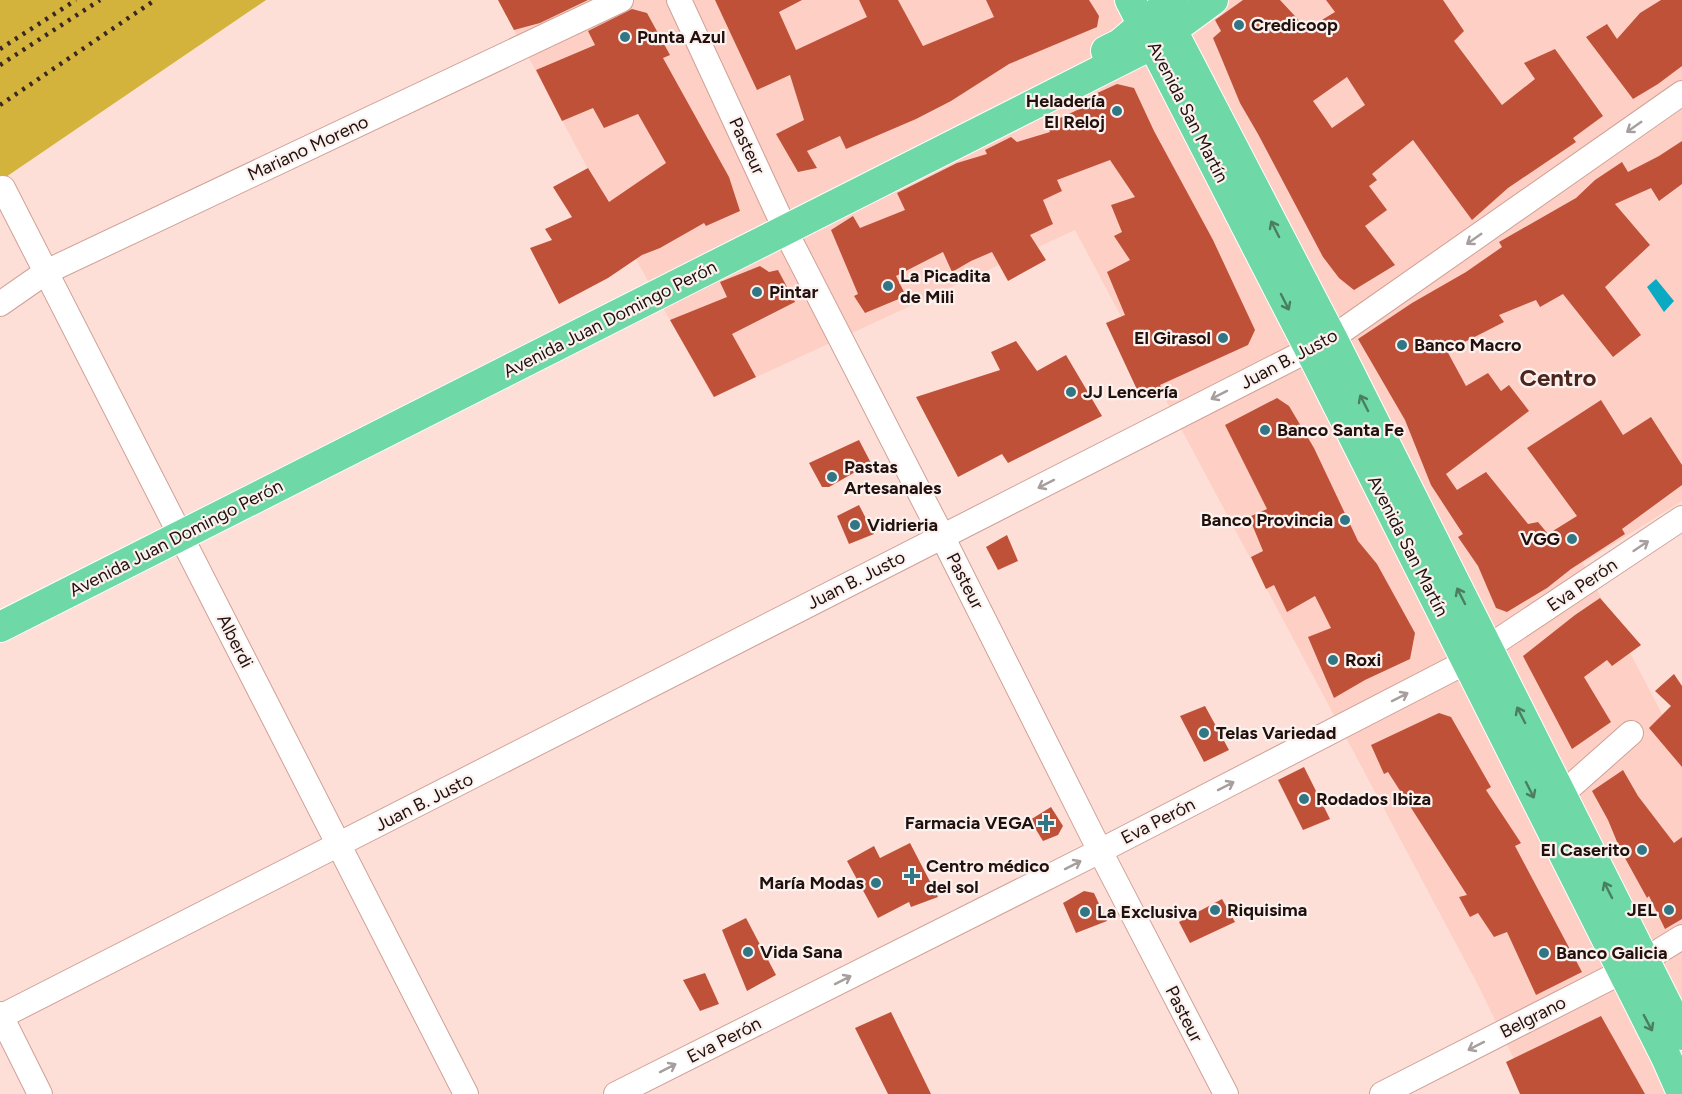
<svg xmlns="http://www.w3.org/2000/svg" width="1682" height="1094" viewBox="0 0 1682 1094" font-family="Figtree,sans-serif">
<style>
.built{fill:#fecfc4}
.green{fill:#d3b33c}
.water{fill:#0ca9c3}
.building{fill:#bf5139;fill-rule:evenodd}
.lines{fill:none;stroke-linecap:round;stroke-linejoin:round}
.minor-casing{stroke:#d0a196;stroke-width:26}
.major-casing{stroke:#fff;stroke-width:32}
.minor{stroke:#fff;stroke-width:24}
.major{stroke:#6ed8a6;stroke-width:30}
.rail{stroke:#392722;stroke-width:4.5;stroke-dasharray:3 6;stroke-linecap:butt}
.oneway{stroke:#a69f9e}
.oneway2{stroke:#4b7e61}
.poi-dot{fill:#317685;stroke:#fbf1ef;stroke-width:2}
.labels{text-anchor:middle;dominant-baseline:central;stroke-width:4.5;stroke-linejoin:round;paint-order:stroke}
.poi-label{font-size:18px;font-weight:bold;fill:#21100c;stroke:#fbf1ef;text-anchor:start}
.street-label{font-size:18px;fill:#21100c;stroke:#fbf1ef}
.district-label{font-size:24px;font-weight:bold;fill:#4c261e;stroke:#fbf1ef}
</style>
<rect width="100%" height="100%" fill="#fddfd7"/>
<path class="built" d="M 498,0 L 1682,0 L 1682,501 L 1583,563 L 1682,752 L 1682,1094 L 1531,1094 L 1477,983 L 1075,230 L 713,397 L 638,263 Z"/>
<path class="green" d="M 0,0 L 266,0 L 0,181 Z"/>
<path class="water" d="M 1656,279 L 1674,301 L 1664,312 L 1647,287 Z"/>
<g class="building">
<path d="M 498,0 L 588,0 L 540,23 L 514,30 Z"/>
<path d="M 715,0 L 802,0 L 779,12 L 796,50 L 867,17 L 859,0 L 898,0 L 923,46 L 994,17 L 986,0 L 1089,0 L 1099,16 L 1097,27 L 1009,64 L 951,101 L 916,119 L 846,149 L 840,136 L 807,151 L 817,168 L 798,172 L 776,134 L 804,120 L 790,75 L 757,90 Z"/>
<path d="M 1243,0 L 1280,0 L 1307,29 L 1335,12 L 1326,0 L 1443,0 L 1464,31 L 1454,41 L 1502,105 L 1535,79 L 1524,63 L 1555,49 L 1603,116 L 1573,138 L 1576,142 L 1508,188 L 1472,220 L 1413,140 L 1372,174 L 1377,180 L 1369,186 L 1387,210 L 1365,226 L 1395,265 L 1354,290 L 1339,278 L 1323,257 L 1258,134 L 1240,103 L 1221,57 L 1213,38 L 1221,31 L 1215,20 ZM 1347,77 L 1365,105 L 1332,128 L 1313,101 Z"/>
<path d="M 1661,0 L 1682,0 L 1682,66 L 1658,84 L 1633,99 L 1586,37 L 1607,24 L 1617,39 L 1640,13 Z"/>
<path d="M 632,9 L 647,13 L 670,55 L 663,58 L 729,177 L 740,211 L 706,226 L 704,223 L 660,248 L 642,255 L 608,278 L 559,304 L 530,248 L 552,240 L 545,229 L 572,217 L 553,187 L 588,168 L 609,202 L 666,163 L 638,114 L 604,128 L 593,108 L 562,121 L 536,70 L 595,45 L 588,31 Z"/>
<path d="M 1117,84 L 1134,88 L 1154,131 L 1213,240 L 1255,330 L 1248,345 L 1160,385 L 1161,387 L 1140,396 L 1106,323 L 1125,315 L 1107,272 L 1130,260 L 1114,236 L 1122,232 L 1111,205 L 1135,197 L 1110,160 L 1057,180 L 1062,191 L 1043,200 L 1053,224 L 1030,235 L 1046,260 L 1008,281 L 992,252 L 971,261 L 952,272 L 943,252 L 896,276 L 906,296 L 865,313 L 854,296 L 858,294 L 831,230 L 853,216 L 860,228 L 905,210 L 897,193 L 957,163 L 987,154 L 985,150 L 1011,137 L 1017,142 L 1050,132 L 1047,124 L 1086,106 L 1082,100 Z"/>
<path d="M 1682,141 L 1682,184 L 1659,201 L 1651,188 L 1615,204 L 1650,245 L 1605,287 L 1641,335 L 1613,357 L 1563,294 L 1540,307 L 1536,300 L 1499,315 L 1504,322 L 1447,351 L 1466,386 L 1488,373 L 1501,391 L 1509,385 L 1529,411 L 1446,474 L 1457,490 L 1486,472 L 1528,524 L 1538,522 L 1548,534 L 1577,516 L 1527,448 L 1601,400 L 1623,435 L 1651,417 L 1682,465 L 1682,485 L 1622,529 L 1625,534 L 1571,569 L 1547,588 L 1507,612 L 1496,608 L 1478,566 L 1458,537 L 1463,534 L 1431,485 L 1405,420 L 1358,339 L 1412,303 L 1466,272 L 1502,247 L 1499,242 L 1576,198 L 1595,180 L 1622,162 L 1628,172 L 1659,156 Z"/>
<path d="M 760,266 L 769,272 L 778,270 L 795,302 L 732,334 L 756,377 L 714,397 L 670,320 L 727,297 L 720,282 Z"/>
<path d="M 1016,341 L 1037,371 L 1066,355 L 1102,416 L 1008,463 L 1002,454 L 958,477 L 916,397 L 1000,370 L 991,352 Z"/>
<path d="M 1277,398 L 1289,406 L 1314,448 L 1358,541 L 1377,564 L 1415,633 L 1410,659 L 1365,680 L 1334,698 L 1308,637 L 1331,628 L 1315,596 L 1287,612 L 1274,585 L 1266,589 L 1251,557 L 1263,551 L 1249,517 L 1267,509 L 1225,425 Z"/>
<path d="M 859,440 L 871,463 L 829,487 L 822,487 L 809,463 Z"/>
<path d="M 859,505 L 874,534 L 849,544 L 837,516 Z"/>
<path d="M 1007,535 L 1018,561 L 998,570 L 986,547 Z"/>
<path d="M 1600,598 L 1641,645 L 1612,666 L 1607,660 L 1584,677 L 1611,722 L 1572,749 L 1523,656 L 1575,615 Z"/>
<path d="M 1674,674 L 1682,686 L 1682,767 L 1649,728 L 1671,706 L 1655,691 Z"/>
<path d="M 1205,706 L 1229,750 L 1204,762 L 1180,716 Z"/>
<path d="M 1439,713 L 1451,717 L 1491,787 L 1486,790 L 1521,843 L 1515,846 L 1582,972 L 1536,995 L 1507,932 L 1494,937 L 1478,913 L 1470,917 L 1459,897 L 1467,895 L 1388,772 L 1384,774 L 1371,745 Z"/>
<path d="M 1304,767 L 1330,819 L 1303,830 L 1278,780 Z"/>
<path d="M 1623,770 L 1638,796 L 1674,843 L 1682,837 L 1682,919 L 1665,929 L 1649,896 L 1647,898 L 1620,849 L 1608,820 L 1592,791 Z"/>
<path d="M 1051,807 L 1063,826 L 1058,835 L 1043,841 L 1030,820 Z"/>
<path d="M 910,843 L 938,897 L 911,907 L 909,902 L 878,918 L 847,861 L 874,846 L 880,858 Z"/>
<path d="M 1084,891 L 1094,893 L 1107,921 L 1076,933 L 1063,903 Z"/>
<path d="M 1222,899 L 1235,922 L 1190,943 L 1179,922 Z"/>
<path d="M 746,918 L 776,975 L 747,991 L 722,930 Z"/>
<path d="M 705,973 L 719,1004 L 700,1011 L 683,980 Z"/>
<path d="M 891,1012 L 931,1094 L 888,1094 L 855,1028 Z"/>
<path d="M 1601,1016 L 1645,1094 L 1520,1094 L 1506,1062 Z"/>
</g>
<g class="lines">
<defs>
<g id="minor">
<path d="M 679,0 L 792,244 L 942,536 L 1100,851 L 1226,1094"/>
<path d="M 3,188 L 466,1094"/>
<path d="M 0,304 L 46,272 L 621,0"/>
<path d="M 1561,795 L 1631,733"/>
<path d="M 0,1014 L 40,1094"/>
<path d="M 0,1017 L 1332,338 L 1682,93"/>
<path d="M 616,1094 L 1100,851 L 1466,662 L 1682,518"/>
<path d="M 1382,1094 L 1643,961 L 1682,937"/>
</g>
<g id="major">
<path d="M 1130,0 L 1310,350 L 1666,1057 L 1682,1093"/>
<path d="M 1163,13 L 1332,338 L 1682,1035"/>
<path d="M 1106,51 L 1120,44 L 1172,0"/>
<path d="M 0,627 L 1153,44 L 1213,0"/>
</g>
</defs>
<use href="#minor" class="minor-casing"/>
<use href="#major" class="major-casing"/>
<use href="#minor" class="minor"/>
<use href="#major" class="major"/>
<g class="rail">
<path d="M 0,49 L 76,0"/>
<path d="M 0,65 L 100,0"/>
<path d="M 0,105 L 155,0"/>
</g>
</g>
<defs><path id="oneway-shaft" d="M-6 0H5M1.5-3L5.5 0L1.5 3" fill="none" stroke-width="1.6" stroke-linecap="round" stroke-linejoin="round" transform="scale(1.5)"/></defs>
<g class="oneway">
<use href="#oneway-shaft" transform="translate(1634 127) rotate(145)"/>
<use href="#oneway-shaft" transform="translate(1474 239) rotate(145)"/>
<use href="#oneway-shaft" transform="translate(1219 395) rotate(153)"/>
<use href="#oneway-shaft" transform="translate(1046 484) rotate(153)"/>
<use href="#oneway-shaft" transform="translate(1641 546) rotate(-34)"/>
<use href="#oneway-shaft" transform="translate(1400 697) rotate(-27)"/>
<use href="#oneway-shaft" transform="translate(1226 786) rotate(-27)"/>
<use href="#oneway-shaft" transform="translate(1073 865) rotate(-27)"/>
<use href="#oneway-shaft" transform="translate(843 980) rotate(-27)"/>
<use href="#oneway-shaft" transform="translate(1476 1046) rotate(153)"/>
<use href="#oneway-shaft" transform="translate(668 1068) rotate(-27)"/>
</g>
<g class="oneway2">
<use href="#oneway-shaft" transform="translate(1275 229) rotate(-117)"/>
<use href="#oneway-shaft" transform="translate(1285 302) rotate(63)"/>
<use href="#oneway-shaft" transform="translate(1364 403) rotate(-117)"/>
<use href="#oneway-shaft" transform="translate(1461 596) rotate(-117)"/>
<use href="#oneway-shaft" transform="translate(1521 715) rotate(-117)"/>
<use href="#oneway-shaft" transform="translate(1530 790) rotate(63)"/>
<use href="#oneway-shaft" transform="translate(1608 890) rotate(-117)"/>
<use href="#oneway-shaft" transform="translate(1648 1023) rotate(62)"/>
</g>
<g class="poi-dot">
<circle cx="1239" cy="25" r="6"/>
<circle cx="625" cy="37" r="6"/>
<circle cx="1117" cy="111" r="6"/>
<circle cx="888" cy="286" r="6"/>
<circle cx="757" cy="292" r="6"/>
<circle cx="1223" cy="338" r="6"/>
<circle cx="1402" cy="345" r="6"/>
<circle cx="1071" cy="392" r="6"/>
<circle cx="1265" cy="430" r="6"/>
<circle cx="832" cy="477" r="6"/>
<circle cx="1345" cy="520" r="6"/>
<circle cx="855" cy="525" r="6"/>
<circle cx="1572" cy="539" r="6"/>
<circle cx="1333" cy="660" r="6"/>
<circle cx="1204" cy="733" r="6"/>
<circle cx="1304" cy="799" r="6"/>
<path d="M1043 814h6v6h6v6h-6v6h-6v-6h-6v-6h6z"/>
<circle cx="1642" cy="850" r="6"/>
<path d="M909 867h6v6h6v6h-6v6h-6v-6h-6v-6h6z"/>
<circle cx="876" cy="883" r="6"/>
<circle cx="1215" cy="910" r="6"/>
<circle cx="1669" cy="910" r="6"/>
<circle cx="1085" cy="912" r="6"/>
<circle cx="748" cy="952" r="6"/>
<circle cx="1544" cy="953" r="6"/>
</g>
<g class="labels">
<g class="poi-label">
<text x="1251" y="25">Credicoop</text>
<text x="637" y="37">Punta Azul</text>
<text x="1105" y="101" text-anchor="end">Heladería<tspan x="1105" dy="21">El Reloj</tspan></text>
<text x="900" y="276">La Picadita<tspan x="900" dy="21">de Mili</tspan></text>
<text x="769" y="292">Pintar</text>
<text x="1211" y="338" text-anchor="end">El Girasol</text>
<text x="1414" y="345">Banco Macro</text>
<text x="1083" y="392">JJ Lencería</text>
<text x="1277" y="430">Banco Santa Fe</text>
<text x="844" y="467">Pastas<tspan x="844" dy="21">Artesanales</tspan></text>
<text x="1333" y="520" text-anchor="end">Banco Provincia</text>
<text x="867" y="525">Vidrieria</text>
<text x="1560" y="539" text-anchor="end">VGG</text>
<text x="1345" y="660">Roxi</text>
<text x="1216" y="733">Telas Variedad</text>
<text x="1316" y="799">Rodados Ibiza</text>
<text x="1034" y="823" text-anchor="end">Farmacia VEGA</text>
<text x="1630" y="850" text-anchor="end">El Caserito</text>
<text x="926" y="866">Centro médico<tspan x="926" dy="21">del sol</tspan></text>
<text x="864" y="883" text-anchor="end">María Modas</text>
<text x="1227" y="910">Riquisima</text>
<text x="1657" y="910" text-anchor="end">JEL</text>
<text x="1097" y="912">La Exclusiva</text>
<text x="760" y="952">Vida Sana</text>
<text x="1556" y="953">Banco Galicia</text>
</g>
<g class="street-label">
<text transform="translate(1188 112) rotate(63)">Avenida San Martín</text>
<text transform="translate(747 146) rotate(65)">Pasteur</text>
<text transform="translate(308 148) rotate(-25)">Mariano Moreno</text>
<text transform="translate(610 319) rotate(-27)">Avenida Juan Domingo Perón</text>
<text transform="translate(1289 359) rotate(-28)">Juan B. Justo</text>
<text transform="translate(176 538) rotate(-27)">Avenida Juan Domingo Perón</text>
<text transform="translate(1408 546) rotate(63)">Avenida San Martín</text>
<text transform="translate(856 580) rotate(-27)">Juan B. Justo</text>
<text transform="translate(965 581) rotate(63)">Pasteur</text>
<text transform="translate(1582 585) rotate(-34)">Eva Perón</text>
<text transform="translate(235 641) rotate(63)">Alberdi</text>
<text transform="translate(424 802) rotate(-27)">Juan B. Justo</text>
<text transform="translate(1158 821) rotate(-27)">Eva Perón</text>
<text transform="translate(1184 1014) rotate(63)">Pasteur</text>
<text transform="translate(1533 1017) rotate(-27)">Belgrano</text>
<text transform="translate(724 1040) rotate(-27)">Eva Perón</text>
</g>
<g class="district-label">
<text x="1558" y="377">Centro</text>
</g>
</g>
</svg>
